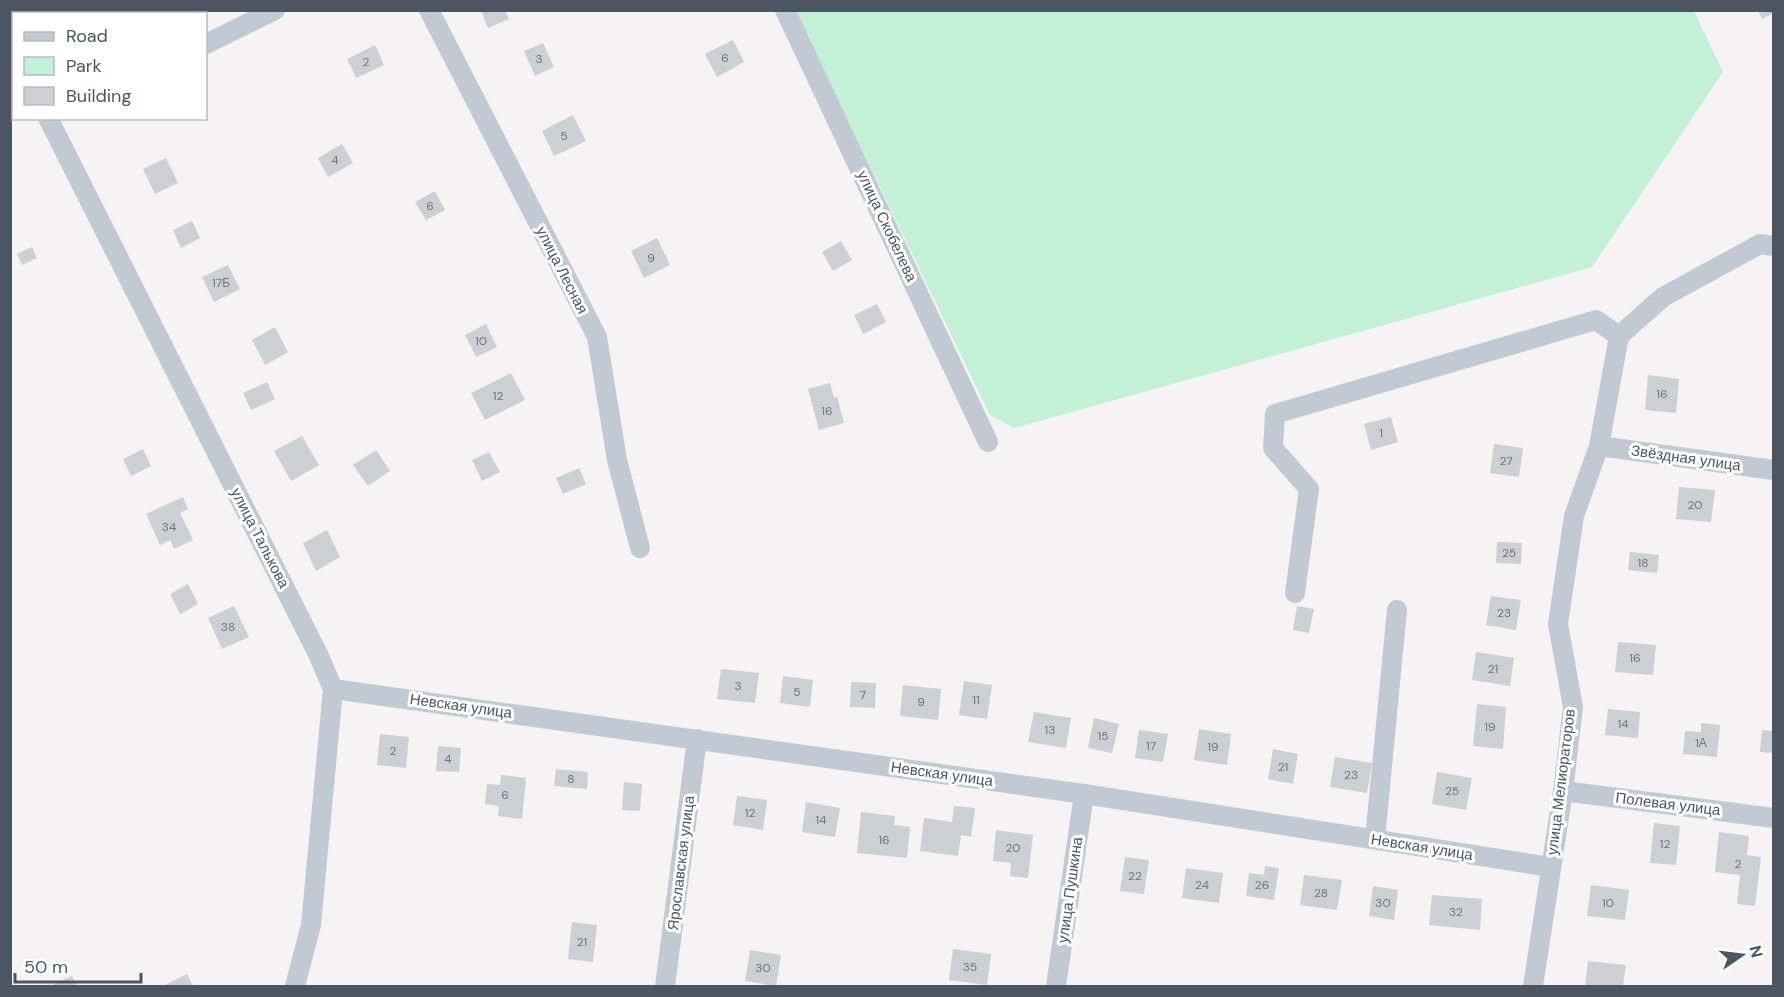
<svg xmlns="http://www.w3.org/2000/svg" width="1784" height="997" viewBox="0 0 1784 997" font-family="'DM Sans',sans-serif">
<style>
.green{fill:#c3f1d5}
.building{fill:#cdcfd5}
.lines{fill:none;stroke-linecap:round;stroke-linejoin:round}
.minor{stroke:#c1cad2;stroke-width:20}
.labels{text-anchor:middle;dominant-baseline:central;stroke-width:6;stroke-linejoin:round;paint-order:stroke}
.number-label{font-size:12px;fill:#6b747e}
.street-label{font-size:15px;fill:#4a5661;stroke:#fff}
</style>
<rect width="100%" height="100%" fill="#f5f3f3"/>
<path class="green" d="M 795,11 L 1694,11 L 1723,72 L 1592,267 L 1014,428 L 990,415 Z"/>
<g class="building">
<path d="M 481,10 L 505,10 L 509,19 L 488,28 Z"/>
<path d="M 1758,10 L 1774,10 L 1774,13 L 1762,19 Z"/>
<path d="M 733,40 L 744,62 L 717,77 L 705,54 Z"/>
<path d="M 543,43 L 554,67 L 535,76 L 524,51 Z"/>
<path d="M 375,45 L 384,65 L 356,78 L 347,59 Z"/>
<path d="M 573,115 L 586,141 L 554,156 L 542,131 Z"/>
<path d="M 342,144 L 353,163 L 328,177 L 318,158 Z"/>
<path d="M 166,158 L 178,183 L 155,194 L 143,169 Z"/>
<path d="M 435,191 L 445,210 L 426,220 L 415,202 Z"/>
<path d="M 192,221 L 200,238 L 181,248 L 173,230 Z"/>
<path d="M 657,238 L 670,265 L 644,278 L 631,251 Z"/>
<path d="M 841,241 L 852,260 L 833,271 L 822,252 Z"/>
<path d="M 32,247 L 37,258 L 22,265 L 17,254 Z"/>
<path d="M 228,265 L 240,289 L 214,302 L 202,277 Z"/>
<path d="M 877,304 L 886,322 L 863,334 L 854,315 Z"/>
<path d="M 486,324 L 497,347 L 476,357 L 465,335 Z"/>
<path d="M 275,327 L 288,352 L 265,365 L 252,340 Z"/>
<path d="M 511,373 L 525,400 L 485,420 L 471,393 Z"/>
<path d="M 1648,375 L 1679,379 L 1676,413 L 1645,410 Z"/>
<path d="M 267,382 L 275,399 L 251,410 L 243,393 Z"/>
<path d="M 830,383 L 834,398 L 837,397 L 844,423 L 819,430 L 808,389 Z"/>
<path d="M 1391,417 L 1398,442 L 1371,450 L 1364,424 Z"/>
<path d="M 302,436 L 319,465 L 291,481 L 274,451 Z"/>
<path d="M 1494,444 L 1523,448 L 1519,477 L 1490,473 Z"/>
<path d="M 143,449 L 151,466 L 131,476 L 123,459 Z"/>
<path d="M 376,450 L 390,471 L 368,486 L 353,465 Z"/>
<path d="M 489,452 L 500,472 L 482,481 L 472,460 Z"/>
<path d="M 579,468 L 586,484 L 563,494 L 556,478 Z"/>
<path d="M 1679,487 L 1715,490 L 1711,522 L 1676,519 Z"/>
<path d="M 183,497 L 188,509 L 180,513 L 193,540 L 174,549 L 170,540 L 160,545 L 146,514 Z"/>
<path d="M 327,530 L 340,557 L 316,571 L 303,543 Z"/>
<path d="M 1497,542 L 1522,543 L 1521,564 L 1496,563 Z"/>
<path d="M 1630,552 L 1659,555 L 1657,573 L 1628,570 Z"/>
<path d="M 188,584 L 198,604 L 180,614 L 170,594 Z"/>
<path d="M 1491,596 L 1521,600 L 1516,630 L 1486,625 Z"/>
<path d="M 234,606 L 249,637 L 222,649 L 208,618 Z"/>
<path d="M 1297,606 L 1314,609 L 1309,633 L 1293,630 Z"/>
<path d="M 1618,642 L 1656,645 L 1653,675 L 1615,672 Z"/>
<path d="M 1476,652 L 1514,658 L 1510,686 L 1472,680 Z"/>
<path d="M 721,669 L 759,673 L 755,703 L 717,699 Z"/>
<path d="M 783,676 L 813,680 L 810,707 L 780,703 Z"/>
<path d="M 964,681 L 992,685 L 987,719 L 959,715 Z"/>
<path d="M 851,682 L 876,683 L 875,708 L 850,707 Z"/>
<path d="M 903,685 L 941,689 L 938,720 L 900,716 Z"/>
<path d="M 1477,704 L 1506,707 L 1503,749 L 1473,746 Z"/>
<path d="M 1608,709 L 1640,712 L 1638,738 L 1605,735 Z"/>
<path d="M 1034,712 L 1071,718 L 1066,748 L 1028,742 Z"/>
<path d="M 1094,718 L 1119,724 L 1112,753 L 1088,748 Z"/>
<path d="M 1701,723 L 1720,725 L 1717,757 L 1683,754 L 1685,731 L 1701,732 Z"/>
<path d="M 1199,729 L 1231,734 L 1227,765 L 1194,760 Z"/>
<path d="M 1139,730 L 1168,734 L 1163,762 L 1135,758 Z"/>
<path d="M 1762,730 L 1774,731 L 1774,753 L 1760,752 Z"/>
<path d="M 380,734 L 409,737 L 406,768 L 377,765 Z"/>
<path d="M 438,746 L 461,748 L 459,772 L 436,771 Z"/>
<path d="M 1273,749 L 1298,754 L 1293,784 L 1268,779 Z"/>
<path d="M 1335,757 L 1372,763 L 1367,793 L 1330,787 Z"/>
<path d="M 556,769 L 588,772 L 587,789 L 554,786 Z"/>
<path d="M 1437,772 L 1472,778 L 1466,810 L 1432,804 Z"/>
<path d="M 501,775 L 526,778 L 522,819 L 498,816 L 499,806 L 485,804 L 487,784 L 500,785 Z"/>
<path d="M 624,782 L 642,784 L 640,811 L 622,810 Z"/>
<path d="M 737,796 L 767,800 L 763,830 L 733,825 Z"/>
<path d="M 806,802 L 840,808 L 835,837 L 802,832 Z"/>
<path d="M 954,806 L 975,808 L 971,837 L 961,835 L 958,856 L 920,851 L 924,818 L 952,822 Z"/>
<path d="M 861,812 L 895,816 L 894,825 L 910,827 L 907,858 L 857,853 Z"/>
<path d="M 1654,823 L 1680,826 L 1676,865 L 1650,863 Z"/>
<path d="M 996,830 L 1033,835 L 1028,878 L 1010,876 L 1011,863 L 993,861 Z"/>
<path d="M 1719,832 L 1749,836 L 1747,855 L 1761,857 L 1755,906 L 1737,904 L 1740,875 L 1715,872 Z"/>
<path d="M 1125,857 L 1149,860 L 1144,894 L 1120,891 Z"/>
<path d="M 1265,866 L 1279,868 L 1274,900 L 1246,896 L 1249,873 L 1264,875 Z"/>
<path d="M 1186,868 L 1223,873 L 1219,903 L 1182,898 Z"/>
<path d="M 1304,875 L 1342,880 L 1337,910 L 1300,905 Z"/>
<path d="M 1591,885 L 1629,890 L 1625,920 L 1587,916 Z"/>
<path d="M 1373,886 L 1398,890 L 1394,920 L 1369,916 Z"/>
<path d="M 1432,895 L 1482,899 L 1480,930 L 1429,925 Z"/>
<path d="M 572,922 L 597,925 L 593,962 L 568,959 Z"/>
<path d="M 953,949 L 991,954 L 987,985 L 949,980 Z"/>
<path d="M 750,950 L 781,955 L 776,986 L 745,981 Z"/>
<path d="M 1588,961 L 1626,965 L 1623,986 L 1585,986 Z"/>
<path d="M 187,974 L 193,986 L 163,986 Z"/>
<path d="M 72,976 L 77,986 L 50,986 Z"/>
</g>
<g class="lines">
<g class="minor">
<path d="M 429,10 L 597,337 L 617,460 L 640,548"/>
<path d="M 785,10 L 988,442"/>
<path d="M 10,43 L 14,49"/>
<path d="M 206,44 L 275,10"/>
<path d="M 10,102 L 14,103"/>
<path d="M 48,118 L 318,654 L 333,689 L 311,925 L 295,986"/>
<path d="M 1599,446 L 1774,470"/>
<path d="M 1295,593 L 1309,489 L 1273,448 L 1275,414 L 1596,320 L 1619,336"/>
<path d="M 333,689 L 1084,794 L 1550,867"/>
<path d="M 1563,791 L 1774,818"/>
<path d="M 1375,839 L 1397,610"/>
<path d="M 665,986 L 697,739"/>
<path d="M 1056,986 L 1084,794"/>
<path d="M 1533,986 L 1563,791 L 1573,707 L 1558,624 L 1574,516 L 1599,446 L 1619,336 L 1663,297 L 1760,244 L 1774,246"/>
</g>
</g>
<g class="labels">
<g class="number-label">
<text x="725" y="58">6</text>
<text x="539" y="59">3</text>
<text x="366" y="62">2</text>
<text x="564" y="136">5</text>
<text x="335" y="160">4</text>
<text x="430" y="206">6</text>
<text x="651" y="258">9</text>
<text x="221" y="283">17Б</text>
<text x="481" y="341">10</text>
<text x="1662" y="394">16</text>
<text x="498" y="396">12</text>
<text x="827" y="411">16</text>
<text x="1381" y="433">1</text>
<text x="1506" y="461">27</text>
<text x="1695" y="505">20</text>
<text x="169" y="527">34</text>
<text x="1509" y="553">25</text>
<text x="1643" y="563">18</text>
<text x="1504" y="613">23</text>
<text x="228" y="627">38</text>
<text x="1635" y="658">16</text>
<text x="1493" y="669">21</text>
<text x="738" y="686">3</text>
<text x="797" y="692">5</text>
<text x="863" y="695">7</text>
<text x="976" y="700">11</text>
<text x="921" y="702">9</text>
<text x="1623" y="724">14</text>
<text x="1490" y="727">19</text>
<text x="1050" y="730">13</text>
<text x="1103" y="736">15</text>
<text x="1701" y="743">1А</text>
<text x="1151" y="746">17</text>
<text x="1213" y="747">19</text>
<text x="393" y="751">2</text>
<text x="448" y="759">4</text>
<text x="1283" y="767">21</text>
<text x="1351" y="775">23</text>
<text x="571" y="779">8</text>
<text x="1452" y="791">25</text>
<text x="505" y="795">6</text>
<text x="750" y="813">12</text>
<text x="821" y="820">14</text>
<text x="884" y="840">16</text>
<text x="1665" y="844">12</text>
<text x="1013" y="848">20</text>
<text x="1738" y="864">2</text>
<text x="1135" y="876">22</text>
<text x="1202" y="885">24</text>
<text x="1262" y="885">26</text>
<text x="1321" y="893">28</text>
<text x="1383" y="903">30</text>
<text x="1608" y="903">10</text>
<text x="1456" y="912">32</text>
<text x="582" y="942">21</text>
<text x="970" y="967">35</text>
<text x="763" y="968">30</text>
</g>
<g class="street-label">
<text transform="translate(887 226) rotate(65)">улица Скобелева</text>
<text transform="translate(562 270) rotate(63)">улица Лесная</text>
<text transform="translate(1686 458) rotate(8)">Звёздная улица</text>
<text transform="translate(260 538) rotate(63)">улица Талькова</text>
<text transform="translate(461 706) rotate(8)">Невская улица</text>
<text transform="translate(942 774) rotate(8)">Невская улица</text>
<text transform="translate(1561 782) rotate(-83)">улица Мелиораторов</text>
<text transform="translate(1668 804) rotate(7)">Полевая улица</text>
<text transform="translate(1422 847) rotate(9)">Невская улица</text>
<text transform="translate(681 863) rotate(-83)">Ярославская улица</text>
<text transform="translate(1070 890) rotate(-82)">улица Пушкина</text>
</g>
</g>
<rect width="1784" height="997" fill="none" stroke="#4a5661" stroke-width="24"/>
<rect x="12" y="12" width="195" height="108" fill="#ffffff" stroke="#b7bbc0" stroke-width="1.5"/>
<rect x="24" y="32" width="30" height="9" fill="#c1cad2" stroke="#b7bbc0" stroke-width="1.5"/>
<text x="66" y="42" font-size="18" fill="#4a5661">Road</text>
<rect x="24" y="57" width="30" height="18" fill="#c3f1d5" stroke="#b7bbc0" stroke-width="1.5"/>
<text x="66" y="72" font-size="18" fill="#4a5661">Park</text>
<rect x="24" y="87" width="30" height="18" fill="#cdcfd5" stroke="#b7bbc0" stroke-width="1.5"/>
<text x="66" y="102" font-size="18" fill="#4a5661">Building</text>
<g transform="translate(1742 955) rotate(76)" stroke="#ffffff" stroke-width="4.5" paint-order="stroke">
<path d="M0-4.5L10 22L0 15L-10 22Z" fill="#4a5661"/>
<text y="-9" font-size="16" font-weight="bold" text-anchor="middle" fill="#4a5661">N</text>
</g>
<path d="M15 973v9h126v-9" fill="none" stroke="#4a5661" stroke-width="3"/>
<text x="24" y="973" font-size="18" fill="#4a5661" stroke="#ffffff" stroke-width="4.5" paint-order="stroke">50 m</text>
</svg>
